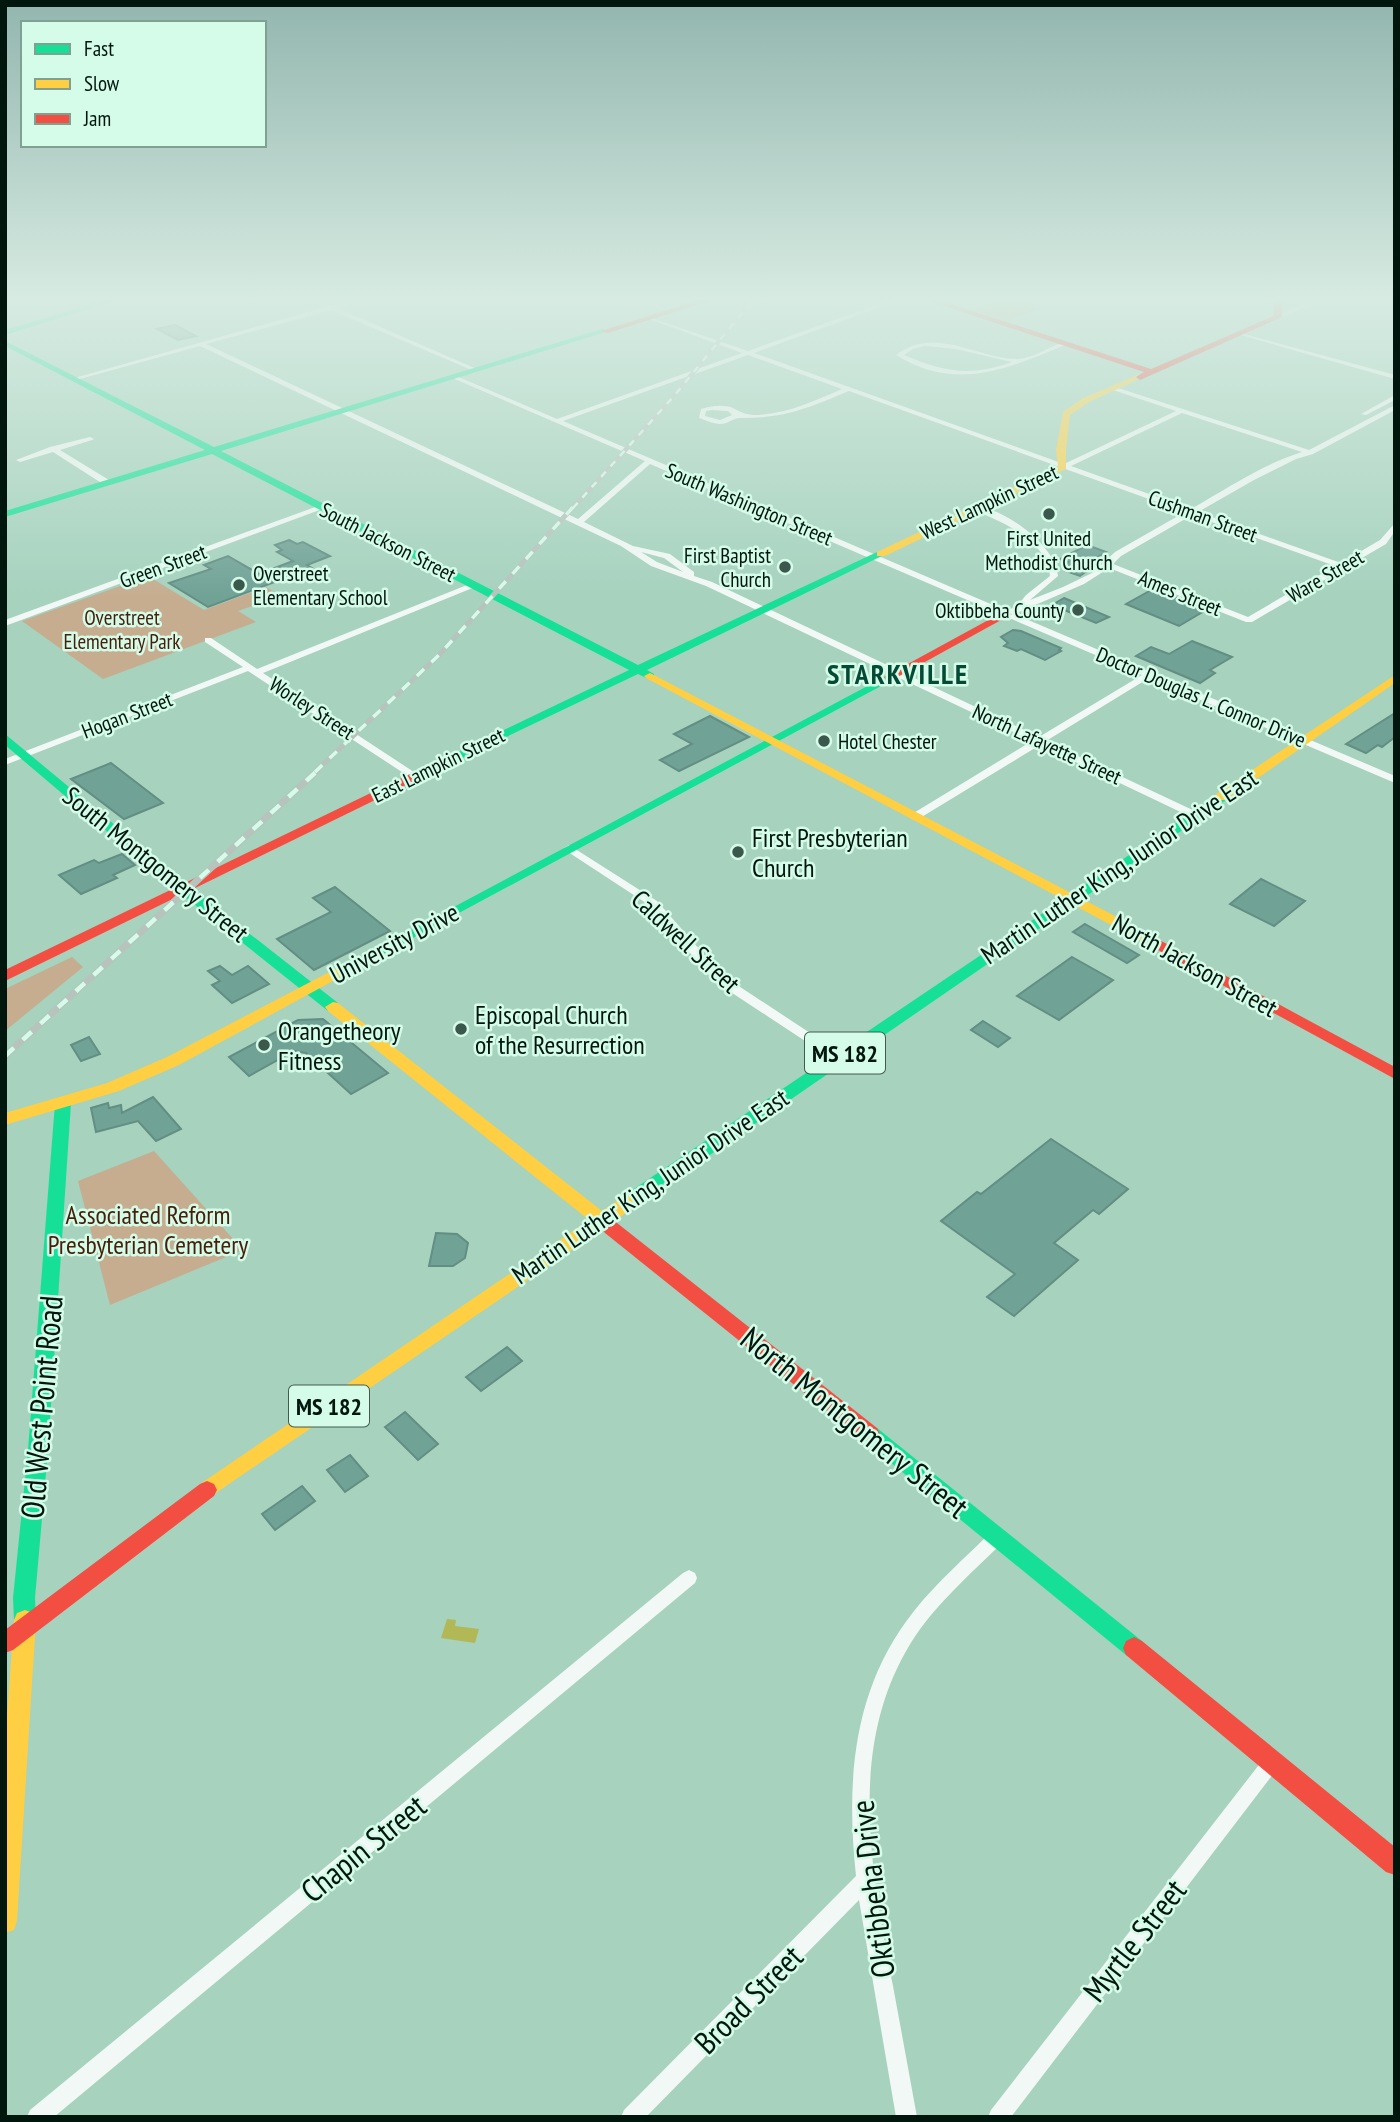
<svg xmlns="http://www.w3.org/2000/svg" width="1400" height="2122" viewBox="0 0 1400 2122" font-family="'PT Sans Narrow',sans-serif">
<style>
.green{fill:#c6ad90}
.water{fill:#b2b856}
.building{fill:#71a296;stroke:#638e83;stroke-width:2}
.lines{fill:none;stroke-linecap:round;stroke-linejoin:round}
.street{fill:#f2f8f5;fill-rule:evenodd}
.fast{fill:#16e098;fill-rule:evenodd}
.slow{fill:#ffcf43;fill-rule:evenodd}
.jam{fill:#f24e42;fill-rule:evenodd}
.rail-far2-casing{stroke:#b7c4be;stroke-width:4.5}
.rail-far1-casing{stroke:#b7c4be;stroke-width:5}
.rail-casing{stroke:#b7c4be;stroke-width:7}
.rail-far2{stroke:#d5fbe9;stroke-width:2.5;stroke-dasharray:7;stroke-linecap:butt}
.rail-far1{stroke:#d5fbe9;stroke-width:3.5;stroke-dasharray:10;stroke-linecap:butt}
.rail{stroke:#d5fbe9;stroke-width:4.5;stroke-dasharray:12;stroke-linecap:butt}
.poi-dot{fill:#3b584c;stroke:#d5fbe9;stroke-width:2.5}
.labels{text-anchor:middle;dominant-baseline:central;stroke-width:5;stroke-linejoin:round;paint-order:stroke}
.far-street-label{font-size:21px;fill:#01170e;stroke:#d5fbe9}
.far-poi-label{font-size:21px;fill:#01170e;stroke:#d5fbe9;text-anchor:end}
.far-park-label{font-size:21px;fill:#461e09;stroke:#d5fbe9}
.shield{fill:#d5fbe9;stroke:#415b50;stroke-width:2}
.shield-label{font-size:24px;font-weight:bold;fill:#01170e}
.poi-label{font-size:26px;fill:#01170e;stroke:#d5fbe9;text-anchor:start}
.street-label{font-size:26px;fill:#01170e;stroke:#d5fbe9}
.park-label{font-size:26px;fill:#461e09;stroke:#d5fbe9}
.far-district-label{font-size:28px;font-weight:bold;letter-spacing:2px;fill:#044a34;stroke:#d5fbe9}
.near-street-label{font-size:32px;fill:#01170e;stroke:#d5fbe9}
</style>
<rect width="100%" height="100%" fill="#a6d2be"/>
<g class="green">
<path d="M 1001,301 L 1020,301 L 1041,309 L 1005,321 L 973,310 Z"/>
<path d="M 148,576 L 204,610 L 266,587 L 281,596 L 238,611 L 256,622 L 103,679 L 22,621 Z"/>
<path d="M 72,957 L 83,967 L 5,1031 L 5,989 Z"/>
<path d="M 154,1151 L 243,1250 L 110,1305 L 78,1181 Z"/>
</g>
<path class="water" d="M 447,1619 L 456,1620 L 455,1626 L 479,1629 L 475,1643 L 441,1638 Z"/>
<g class="building">
<path d="M 175,325 L 196,336 L 178,340 L 157,329 Z"/>
<path d="M 289,540 L 297,544 L 303,542 L 330,556 L 307,565 L 312,568 L 208,607 L 169,583 L 211,569 L 204,565 L 228,556 L 259,574 L 293,561 L 277,552 L 282,550 L 275,545 Z"/>
<path d="M 1087,545 L 1106,552 L 1096,558 L 1102,560 L 1080,576 L 1066,571 L 1072,568 L 1063,565 L 1068,562 L 1060,559 Z"/>
<path d="M 1153,589 L 1206,610 L 1179,626 L 1126,604 Z"/>
<path d="M 1064,598 L 1109,617 L 1096,623 L 1052,605 Z"/>
<path d="M 1013,630 L 1021,631 L 1061,648 L 1059,650 L 1061,651 L 1045,660 L 1021,649 L 1017,651 L 1004,646 L 1008,643 L 1001,637 Z"/>
<path d="M 1192,641 L 1232,657 L 1210,670 L 1215,673 L 1200,683 L 1136,656 L 1151,647 L 1169,654 Z"/>
<path d="M 1395,713 L 1395,737 L 1382,747 L 1378,745 L 1366,753 L 1346,744 Z"/>
<path d="M 710,716 L 749,737 L 679,771 L 660,760 L 692,744 L 674,734 Z"/>
<path d="M 111,763 L 163,803 L 124,819 L 71,779 Z"/>
<path d="M 122,854 L 135,865 L 113,875 L 117,878 L 81,894 L 59,875 L 94,860 L 99,863 Z"/>
<path d="M 1261,879 L 1305,901 L 1274,926 L 1230,904 Z"/>
<path d="M 335,887 L 390,931 L 314,970 L 277,939 L 331,912 L 313,898 Z"/>
<path d="M 1085,924 L 1139,955 L 1127,963 L 1073,932 Z"/>
<path d="M 1072,957 L 1113,980 L 1059,1020 L 1017,996 Z"/>
<path d="M 220,966 L 232,975 L 248,966 L 269,984 L 232,1003 L 212,985 L 220,981 L 208,971 Z"/>
<path d="M 323,1019 L 388,1073 L 351,1094 L 306,1053 L 294,1051 L 249,1076 L 229,1057 L 298,1020 Z"/>
<path d="M 983,1021 L 1010,1038 L 998,1047 L 971,1030 Z"/>
<path d="M 89,1037 L 100,1054 L 81,1061 L 71,1045 Z"/>
<path d="M 153,1097 L 181,1129 L 156,1141 L 138,1121 L 96,1132 L 91,1108 L 108,1103 L 109,1108 L 121,1105 L 122,1113 Z"/>
<path d="M 1051,1139 L 1128,1189 L 1099,1214 L 1093,1210 L 1054,1243 L 1078,1260 L 1014,1316 L 987,1297 L 1015,1274 L 941,1221 L 977,1192 L 981,1194 Z"/>
<path d="M 436,1233 L 457,1234 L 468,1243 L 465,1258 L 453,1266 L 429,1266 Z"/>
<path d="M 507,1347 L 522,1361 L 481,1391 L 466,1377 Z"/>
<path d="M 405,1412 L 438,1444 L 418,1460 L 385,1427 Z"/>
<path d="M 350,1455 L 368,1476 L 345,1492 L 327,1470 Z"/>
<path d="M 302,1486 L 315,1501 L 275,1530 L 262,1514 Z"/>
</g>
<g class="lines">
<g class="street">
<path d="M 347,301 L 358,301 L 337,308 L 479,370 L 474,371 L 331,310 L 206,344 L 578,519 L 645,461 L 450,377 L 450,375 L 454,375 L 557,419 L 742,353 L 649,319 L 649,317 L 748,351 L 887,301 L 897,301 L 754,353 L 1064,464 L 1176,411 L 1110,389 L 1109,388 L 1112,386 L 1309,450 L 1395,405 L 1395,410 L 1313,454 L 1296,459 L 1254,480 L 1198,512 L 1341,563 L 1380,540 L 1395,523 L 1395,531 L 1386,544 L 1252,622 L 1246,622 L 1109,568 L 1084,584 L 1014,614 L 1395,776 L 1395,783 L 1149,678 L 1046,741 L 1199,813 L 1199,817 L 1191,817 L 1040,745 L 920,818 L 912,818 L 912,814 L 1032,741 L 706,586 L 651,566 L 621,546 L 200,346 L 76,380 L 71,379 ZM 748,355 L 842,389 C 814,401 785,415 753,415 C 744,414 741,412 733,408 C 724,404 710,406 701,409 L 699,418 C 705,420 714,424 720,424 C 728,424 734,417 741,418 C 786,418 808,408 849,391 L 1185,512 L 1115,552 L 1092,573 L 1063,587 L 1030,600 L 1058,576 C 1056,545 1002,506 972,506 L 972,510 C 1000,520 1048,541 1050,576 L 1026,595 L 1018,605 L 1007,611 L 563,421 ZM 712,410 L 728,411 L 732,415 L 720,420 L 705,416 L 706,411 ZM 1182,413 L 1302,452 C 1263,464 1226,489 1191,509 L 1071,466 ZM 650,464 L 1142,675 L 1039,737 L 712,582 L 694,576 L 694,572 L 670,554 L 633,546 L 584,522 ZM 1192,515 L 1335,566 L 1248,617 L 1113,564 L 1121,556 ZM 641,552 L 664,558 L 683,572 L 657,562 Z"/>
<path d="M 1309,301 L 1318,301 L 1280,318 L 1275,317 Z"/>
<path d="M 1237,332 L 1395,375 L 1395,379 L 1237,334 Z"/>
<path d="M 1063,342 L 1065,345 C 1007,369 955,392 896,355 C 934,325 976,358 1017,359 C 1031,359 1049,347 1063,342 ZM 925,346 L 956,349 L 1012,362 C 970,377 944,372 904,355 L 913,349 Z"/>
<path d="M 1395,395 L 1395,400 L 1366,415 L 1361,414 Z"/>
<path d="M 90,437 L 94,439 L 92,440 L 60,450 L 109,480 L 109,484 L 103,484 L 53,452 L 20,462 L 16,460 L 50,447 Z"/>
<path d="M 318,506 L 325,508 L 5,626 L 5,620 Z"/>
<path d="M 472,583 L 476,585 L 475,587 L 263,673 L 417,774 L 417,778 L 411,778 L 248,671 L 5,765 L 5,759 L 243,667 L 205,642 L 205,638 L 211,638 L 257,669 Z"/>
<path d="M 569,845 L 657,901 L 722,975 L 842,1054 L 844,1057 L 842,1060 L 834,1060 L 714,981 L 649,905 L 565,850 L 564,848 Z"/>
<path d="M 998,1529 L 1004,1531 L 1006,1536 L 1004,1541 C 969,1576 929,1609 905,1653 C 848,1755 872,1876 893,1986 C 901,2029 909,2073 917,2117 L 896,2117 L 859,1900 L 646,2117 L 621,2117 L 624,2110 L 856,1876 C 846,1782 852,1689 914,1611 C 937,1582 966,1557 992,1531 Z"/>
<path d="M 689,1570 L 695,1573 L 697,1578 L 695,1583 L 54,2117 L 27,2117 L 30,2110 L 683,1573 Z"/>
<path d="M 1271,1754 L 1277,1757 L 1280,1763 L 1277,1769 L 1011,2117 L 988,2117 L 991,2110 L 1265,1757 Z"/>
</g>
<g class="fast">
<path d="M 102,301 L 115,301 L 5,335 L 5,330 Z"/>
<path d="M 602,329 L 609,331 L 221,451 L 638,665 L 877,552 L 886,554 L 647,670 L 654,674 L 654,678 L 646,678 L 638,674 L 414,781 L 410,782 L 404,778 L 629,670 L 212,454 L 5,517 L 5,511 L 205,450 L 5,346 L 5,341 L 214,447 Z"/>
<path d="M 890,674 L 896,677 L 894,679 L 342,976 L 337,978 L 330,973 Z"/>
<path d="M 5,734 L 180,879 L 338,1003 L 341,1007 L 338,1011 L 328,1011 L 170,885 L 5,745 Z"/>
<path d="M 1221,793 L 1227,797 L 1226,800 L 643,1201 L 631,1201 L 628,1196 L 631,1191 Z"/>
<path d="M 63,1097 L 71,1103 L 48,1450 L 35,1598 L 36,1620 L 33,1627 L 25,1630 L 17,1627 L 14,1620 L 13,1598 L 28,1450 L 55,1103 Z"/>
<path d="M 870,1426 L 877,1428 L 1142,1641 L 1145,1648 L 1142,1655 L 1134,1659 L 1126,1655 L 863,1440 L 860,1434 L 863,1428 Z"/>
</g>
<g class="slow">
<path d="M 1137,375 L 1144,377 L 1089,402 L 1070,415 L 1066,450 L 1066,469 L 885,556 L 877,556 L 877,552 L 1058,466 L 1056,450 L 1063,412 L 1083,398 Z"/>
<path d="M 650,673 L 1157,938 L 1159,941 L 1157,944 L 1147,944 L 646,678 L 644,676 Z"/>
<path d="M 1395,675 L 1395,683 L 1226,800 L 1216,800 L 1216,794 Z"/>
<path d="M 337,968 L 344,973 L 342,976 L 179,1065 L 119,1091 L 5,1125 L 5,1113 L 107,1083 L 167,1057 Z"/>
<path d="M 333,1002 L 338,1003 L 602,1211 L 631,1191 L 643,1191 L 646,1196 L 643,1201 L 614,1221 L 620,1228 L 617,1233 L 611,1235 L 601,1230 L 207,1499 L 200,1496 L 197,1490 L 200,1484 L 589,1220 L 328,1011 L 325,1007 Z"/>
<path d="M 25,1610 L 33,1613 L 36,1620 L 17,1921 L 14,1930 L 5,1933 L 5,1744 L 14,1620 L 17,1613 Z"/>
</g>
<g class="jam">
<path d="M 696,301 L 709,301 L 608,333 L 601,331 Z"/>
<path d="M 929,301 L 942,301 L 1151,369 L 1274,316 L 1273,301 L 1281,301 L 1282,317 L 1140,380 L 1136,377 L 1144,372 Z"/>
<path d="M 1003,612 L 1012,614 L 894,679 L 886,679 L 884,677 Z"/>
<path d="M 410,774 L 416,778 L 414,781 L 5,981 L 5,970 Z"/>
<path d="M 1152,936 L 1395,1067 L 1395,1079 L 1147,944 L 1145,941 L 1147,938 Z"/>
<path d="M 611,1221 L 617,1223 L 877,1428 L 880,1434 L 877,1440 L 870,1442 L 863,1440 L 605,1233 L 602,1228 L 605,1223 Z"/>
<path d="M 207,1481 L 214,1484 L 217,1490 L 214,1496 L 13,1650 L 5,1653 L 5,1630 L 200,1484 Z"/>
<path d="M 1134,1637 L 1142,1641 L 1395,1847 L 1395,1875 L 1386,1872 L 1126,1655 L 1123,1648 L 1126,1641 Z"/>
</g>
<defs>
<path id="rail-far2" d="M 573,508 L 674,396 L 752,301"/>
<path id="rail-far1" d="M 315,772 L 439,655 L 574,506"/>
<path id="rail" d="M 5,1056 L 317,771"/>
</defs>
<use href="#rail-far2" class="rail-far2-casing"/>
<use href="#rail-far1" class="rail-far1-casing"/>
<use href="#rail" class="rail-casing"/>
<use href="#rail-far2" class="rail-far2"/>
<use href="#rail-far1" class="rail-far1"/>
<use href="#rail" class="rail"/>
</g>
<linearGradient id="sky" x2="0" y2="1"><stop stop-color="#92b6ae"/><stop offset="0.5" stop-color="#d7ebe2"/><stop offset="1" stop-color="#d7ebe2" stop-opacity="0"/></linearGradient>
<rect width="1400" height="598" fill="url(#sky)"/>
<g class="poi-dot">
<circle cx="1049" cy="514" r="7"/>
<circle cx="785" cy="567" r="7"/>
<circle cx="239" cy="585" r="7"/>
<circle cx="1078" cy="610" r="7"/>
<circle cx="824" cy="741" r="7"/>
<circle cx="738" cy="852" r="7"/>
<circle cx="461" cy="1029" r="7"/>
<circle cx="264" cy="1045" r="7"/>
</g>
<g class="labels">
<g class="far-street-label">
<text transform="translate(989 502) rotate(-25)">West Lampkin Street</text>
<text transform="translate(749 504) rotate(23)">South Washington Street</text>
<text transform="translate(1203 516) rotate(20)">Cushman Street</text>
<text transform="translate(388 542) rotate(27)">South Jackson Street</text>
<text transform="translate(163 566) rotate(-20)">Green Street</text>
<text transform="translate(1325 576) rotate(-30)">Ware Street</text>
<text transform="translate(1180 593) rotate(22)">Ames Street</text>
<text transform="translate(1201 697) rotate(23)">Doctor Douglas L. Connor Drive</text>
<text transform="translate(312 708) rotate(33)">Worley Street</text>
<text transform="translate(127 715) rotate(-21)">Hogan Street</text>
<text transform="translate(1047 744) rotate(25)">North Lafayette Street</text>
<text transform="translate(438 765) rotate(-26)">East Lampkin Street</text>
</g>
<g class="far-poi-label">
<text x="1049" y="538" text-anchor="middle">First United<tspan x="1049" dy="24">Methodist Church</tspan></text>
<text x="771" y="555">First Baptist<tspan x="771" dy="24">Church</tspan></text>
<text x="253" y="573" text-anchor="start">Overstreet<tspan x="253" dy="24">Elementary School</tspan></text>
<text x="1064" y="610">Oktibbeha County</text>
<text x="838" y="741" text-anchor="start">Hotel Chester</text>
</g>
<g class="far-park-label">
<text x="122" y="617">Overstreet<tspan x="122" dy="24">Elementary Park</tspan></text>
</g>
<g class="shield">
<rect x="805" y="1032.5" width="80" height="41" rx="5"/>
<rect x="289" y="1385.5" width="80" height="41" rx="5"/>
</g>
<g class="shield-label">
<text x="845" y="1053">MS 182</text>
<text x="329" y="1406">MS 182</text>
</g>
<g class="poi-label">
<text x="752" y="837">First Presbyterian<tspan x="752" dy="30">Church</tspan></text>
<text x="475" y="1014">Episcopal Church<tspan x="475" dy="30">of the Resurrection</tspan></text>
<text x="278" y="1030">Orangetheory<tspan x="278" dy="30">Fitness</tspan></text>
</g>
<g class="street-label">
<text transform="translate(156 864) rotate(39)">South Montgomery Street</text>
<text transform="translate(1119 866) rotate(-34)">Martin Luther King, Junior Drive East</text>
<text transform="translate(686 941) rotate(43)">Caldwell Street</text>
<text transform="translate(394 943) rotate(-28)">University Drive</text>
<text transform="translate(1195 965) rotate(29)">North Jackson Street</text>
<text transform="translate(650 1186) rotate(-34)">Martin Luther King, Junior Drive East</text>
</g>
<g class="park-label">
<text x="148" y="1214">Associated Reform<tspan x="148" dy="30">Presbyterian Cemetery</tspan></text>
</g>
<g class="far-district-label">
<text x="898" y="673">STARKVILLE</text>
</g>
<g class="near-street-label">
<text transform="translate(41 1407) rotate(-85)">Old West Point Road</text>
<text transform="translate(855 1422) rotate(39)">North Montgomery Street</text>
<text transform="translate(363 1848) rotate(-39)">Chapin Street</text>
<text transform="translate(872 1889) rotate(-97)">Oktibbeha Drive</text>
<text transform="translate(1134 1940) rotate(-52)">Myrtle Street</text>
<text transform="translate(748 1999) rotate(-45)">Broad Street</text>
</g>
</g>
<rect width="1400" height="2122" fill="none" stroke="#01170e" stroke-width="14"/>
<rect x="21" y="21" width="245" height="126" fill="#d5fbe9" stroke="#80a091" stroke-width="2"/>
<rect x="35" y="44" width="35" height="10" fill="#16e098" stroke="#80a091" stroke-width="2"/>
<text x="84" y="56" font-size="21" fill="#01170e">Fast</text>
<rect x="35" y="79" width="35" height="10" fill="#ffcf43" stroke="#80a091" stroke-width="2"/>
<text x="84" y="91" font-size="21" fill="#01170e">Slow</text>
<rect x="35" y="114" width="35" height="10" fill="#f24e42" stroke="#80a091" stroke-width="2"/>
<text x="84" y="126" font-size="21" fill="#01170e">Jam</text>
</svg>
